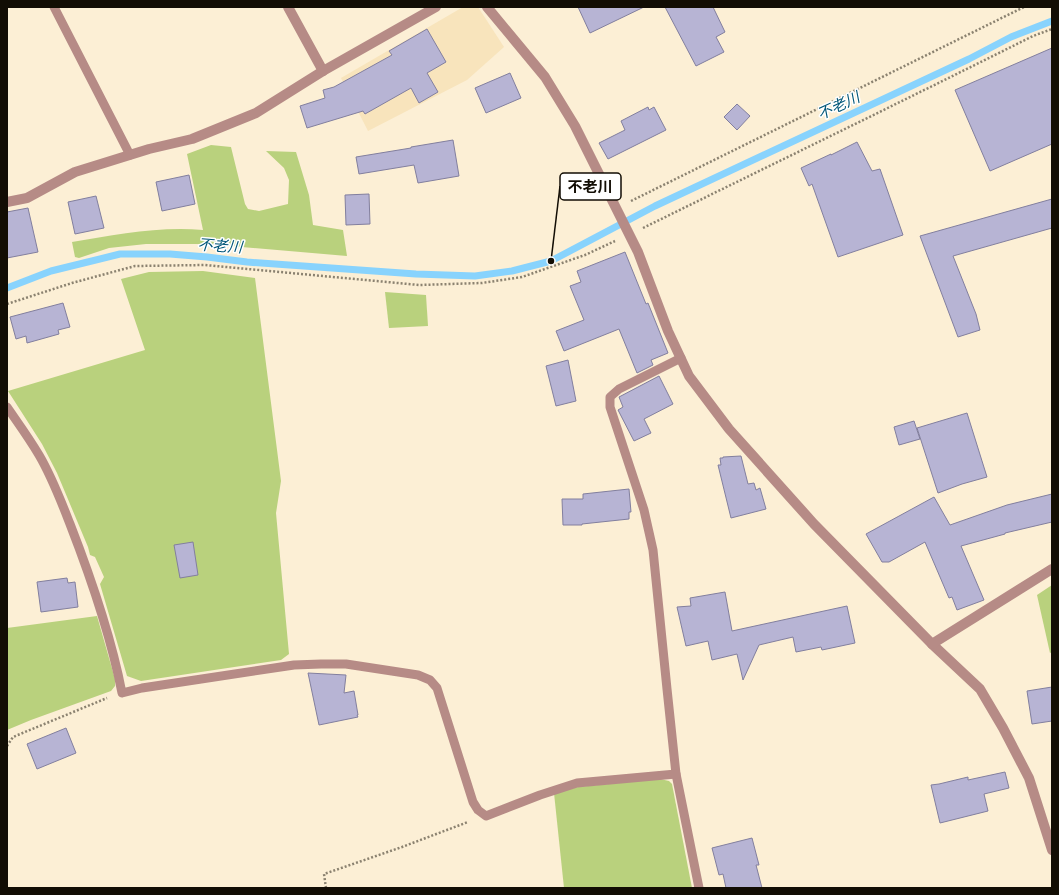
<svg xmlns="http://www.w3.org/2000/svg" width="1059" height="895" viewBox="0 0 1059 895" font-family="Lato,'Noto Sans JP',sans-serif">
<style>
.built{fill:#f8e4bc}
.green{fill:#b9d17d}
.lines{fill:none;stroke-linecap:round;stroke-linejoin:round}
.stream{stroke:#88d3fd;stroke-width:7}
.building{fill:#b7b4d4;stroke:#827f9e}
.path{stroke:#8b8270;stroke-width:2.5;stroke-dasharray:2 2;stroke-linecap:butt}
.lane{stroke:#b68b86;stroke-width:9}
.street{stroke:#b68b86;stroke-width:10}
.labels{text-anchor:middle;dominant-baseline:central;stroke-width:3;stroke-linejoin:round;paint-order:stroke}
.water-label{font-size:15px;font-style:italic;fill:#005678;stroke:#fff}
.leader{fill:none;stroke:#120d04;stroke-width:1.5}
.callout-dot{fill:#120d04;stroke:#fff;stroke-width:1.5}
.callout{fill:#fff;stroke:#120d04;stroke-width:1.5}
.callout-label{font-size:15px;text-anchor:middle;font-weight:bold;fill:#120d04}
</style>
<rect width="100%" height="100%" fill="#fcefd5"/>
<path class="built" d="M 463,7 L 478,7 L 504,47 L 467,80 L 368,131 L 341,78 Z"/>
<g class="green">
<path d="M 211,145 L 231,147 L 245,204 L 248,209 L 259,211 L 288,204 L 289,180 L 284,168 L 266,151 L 296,152 L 309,195 L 313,225 L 343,230 L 347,256 L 207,244 L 146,244 L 109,248 L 79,258 L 75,257 L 72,242 C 115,235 159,226 203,230 L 187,154 Z"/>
<path d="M 203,271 L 255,278 L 281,481 L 276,513 L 289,654 L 281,660 L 141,681 L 127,676 L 100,584 L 104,577 L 95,557 L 90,555 L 88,547 L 57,473 L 42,444 L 8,391 L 145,350 L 121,279 L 149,272 Z"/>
<path d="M 385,292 L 426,295 L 428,326 L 389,328 Z"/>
<path d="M 1052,585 L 1052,652 L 1050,653 L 1037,595 Z"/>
<path d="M 97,616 L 115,679 L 115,686 L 111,691 L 31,720 L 7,730 L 7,628 Z"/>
<path d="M 660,779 L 669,781 L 672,784 L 692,888 L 564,888 L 554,793 L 578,787 Z"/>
</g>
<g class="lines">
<path class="stream" d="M 7,288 L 51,271 L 120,254 L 170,254 L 207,257 L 247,262 L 416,274 L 475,276 L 512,271 L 551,261 L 655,206 L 969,59 L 1011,37 L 1052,21"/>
</g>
<g class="building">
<path d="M 578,7 L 644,7 L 590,33 Z"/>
<path d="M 665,7 L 713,7 L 725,32 L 716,37 L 724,52 L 696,66 Z"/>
<path d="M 427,29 L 446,62 L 427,73 L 438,92 L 419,103 L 411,88 L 365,114 L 363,111 L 307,128 L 300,106 L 325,98 L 323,90 L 334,87 L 392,55 L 389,51 Z"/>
<path d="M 1052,48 L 1052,144 L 990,171 L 955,90 Z"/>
<path d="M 510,73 L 521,98 L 486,113 L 475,88 Z"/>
<path d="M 737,104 L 750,116 L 737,130 L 724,117 Z"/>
<path d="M 648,107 L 649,110 L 654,107 L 666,130 L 608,159 L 599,143 L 625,130 L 621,121 Z"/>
<path d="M 453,140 L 459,176 L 418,183 L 414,165 L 359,174 L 356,157 L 411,148 L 411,147 Z"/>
<path d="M 857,142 L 872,171 L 880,169 L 903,235 L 838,257 L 812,184 L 809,186 L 801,168 L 831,154 L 831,155 Z"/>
<path d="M 189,175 L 195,204 L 162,211 L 156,182 Z"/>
<path d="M 369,194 L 370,224 L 346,225 L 345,195 Z"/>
<path d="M 96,196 L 104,228 L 75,234 L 68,202 Z"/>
<path d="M 1052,199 L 1052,228 L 953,256 L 976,314 L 980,330 L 958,337 L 920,236 Z"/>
<path d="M 28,208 L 38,252 L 7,258 L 7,212 Z"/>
<path d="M 625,252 L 646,304 L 648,303 L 668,353 L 651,360 L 653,365 L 637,373 L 619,329 L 564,351 L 556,331 L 584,320 L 570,286 L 581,282 L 577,271 Z"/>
<path d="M 63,303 L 70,327 L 58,330 L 59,334 L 27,343 L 26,336 L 16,339 L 10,317 Z"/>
<path d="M 568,360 L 576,401 L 556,406 L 546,366 Z"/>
<path d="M 659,376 L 673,404 L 644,419 L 651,433 L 634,441 L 618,410 L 623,407 L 619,397 Z"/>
<path d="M 967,413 L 987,477 L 962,484 L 938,493 L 917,428 Z"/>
<path d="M 914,421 L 920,439 L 899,445 L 894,427 Z"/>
<path d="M 741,456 L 748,484 L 754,483 L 756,490 L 760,488 L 766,509 L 731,518 L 718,465 L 721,465 L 720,458 L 723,458 L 723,457 Z"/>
<path d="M 629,489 L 631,512 L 629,512 L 629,519 L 582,524 L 582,525 L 563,525 L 562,499 L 583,499 L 583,494 Z"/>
<path d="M 1052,494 L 1052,522 L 1005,533 L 1005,534 L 961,546 L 984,600 L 957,610 L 952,597 L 949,598 L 925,542 L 889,562 L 882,562 L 866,534 L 934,497 L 950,525 L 1007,505 Z"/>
<path d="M 193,542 L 198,575 L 180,578 L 174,545 Z"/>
<path d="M 67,578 L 68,583 L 75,582 L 78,607 L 41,612 L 37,582 Z"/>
<path d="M 725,592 L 732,631 L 847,606 L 855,643 L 822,650 L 821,647 L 796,652 L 793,637 L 759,645 L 743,680 L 737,654 L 712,660 L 708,641 L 686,646 L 677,607 L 691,606 L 690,598 Z"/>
<path d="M 308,673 L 346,675 L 344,693 L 354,691 L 358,715 L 357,715 L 358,717 L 319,725 Z"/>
<path d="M 1052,687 L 1052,721 L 1032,724 L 1027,691 Z"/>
<path d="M 66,728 L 76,753 L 37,769 L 27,744 Z"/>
<path d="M 1005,772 L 1009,788 L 984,794 L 988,811 L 940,823 L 931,785 L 939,784 L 968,777 L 968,780 Z"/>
<path d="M 752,838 L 759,865 L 756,865 L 762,888 L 726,888 L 723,874 L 719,875 L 712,848 Z"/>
</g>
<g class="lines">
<g class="path">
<path d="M 631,201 L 1024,7"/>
<path d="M 643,228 C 773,164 903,101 1033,36 L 1052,29"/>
<path d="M 7,304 L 72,283 L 135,266 L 205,265 L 419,285 L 482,283 L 522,277 L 585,255 L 615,241"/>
<path d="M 7,746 L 13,737 L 107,698"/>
<path d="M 326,888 L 324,874 L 402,847 L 468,822"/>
</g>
<g class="lane">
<path d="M 54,7 L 130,155"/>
<path d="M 681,358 L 619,389 L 610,397 L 610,407 L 644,510 L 653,550 L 667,689 L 676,774 L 699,888"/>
<path d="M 7,407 C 18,423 29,438 39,455 C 52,477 61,501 70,524 C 91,578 111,636 122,693 L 142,688 L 294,665 L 321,664 L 346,664 L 418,675 L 430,680 L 437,688 L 473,802 L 478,810 L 486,816 L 540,795 L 577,783 L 676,774"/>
</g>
<g class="street">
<path d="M 288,7 L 323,71"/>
<path d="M 487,7 L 545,77 L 575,126 L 638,252 L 668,331 L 689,376 L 729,429 L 814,524 L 932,644 L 980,689 L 1003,728 L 1029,778 L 1052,850"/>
<path d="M 7,202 L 27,198 L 75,172 L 149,149 L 192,139 L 256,113 L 323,71 L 436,7"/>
<path d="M 932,644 L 1052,569"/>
</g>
</g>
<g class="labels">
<g class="water-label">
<text transform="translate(838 105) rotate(-25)">不老川</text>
<text transform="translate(220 245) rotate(4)">不老川</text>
</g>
</g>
<path class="leader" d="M551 261L560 186"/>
<circle class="callout-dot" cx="551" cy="261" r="4"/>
<rect class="callout" x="560" y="173" width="61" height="27" rx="4"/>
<g class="callout-label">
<text x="590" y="192">不老川</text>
</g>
<rect width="1059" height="895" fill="none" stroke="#120d04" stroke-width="16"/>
</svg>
